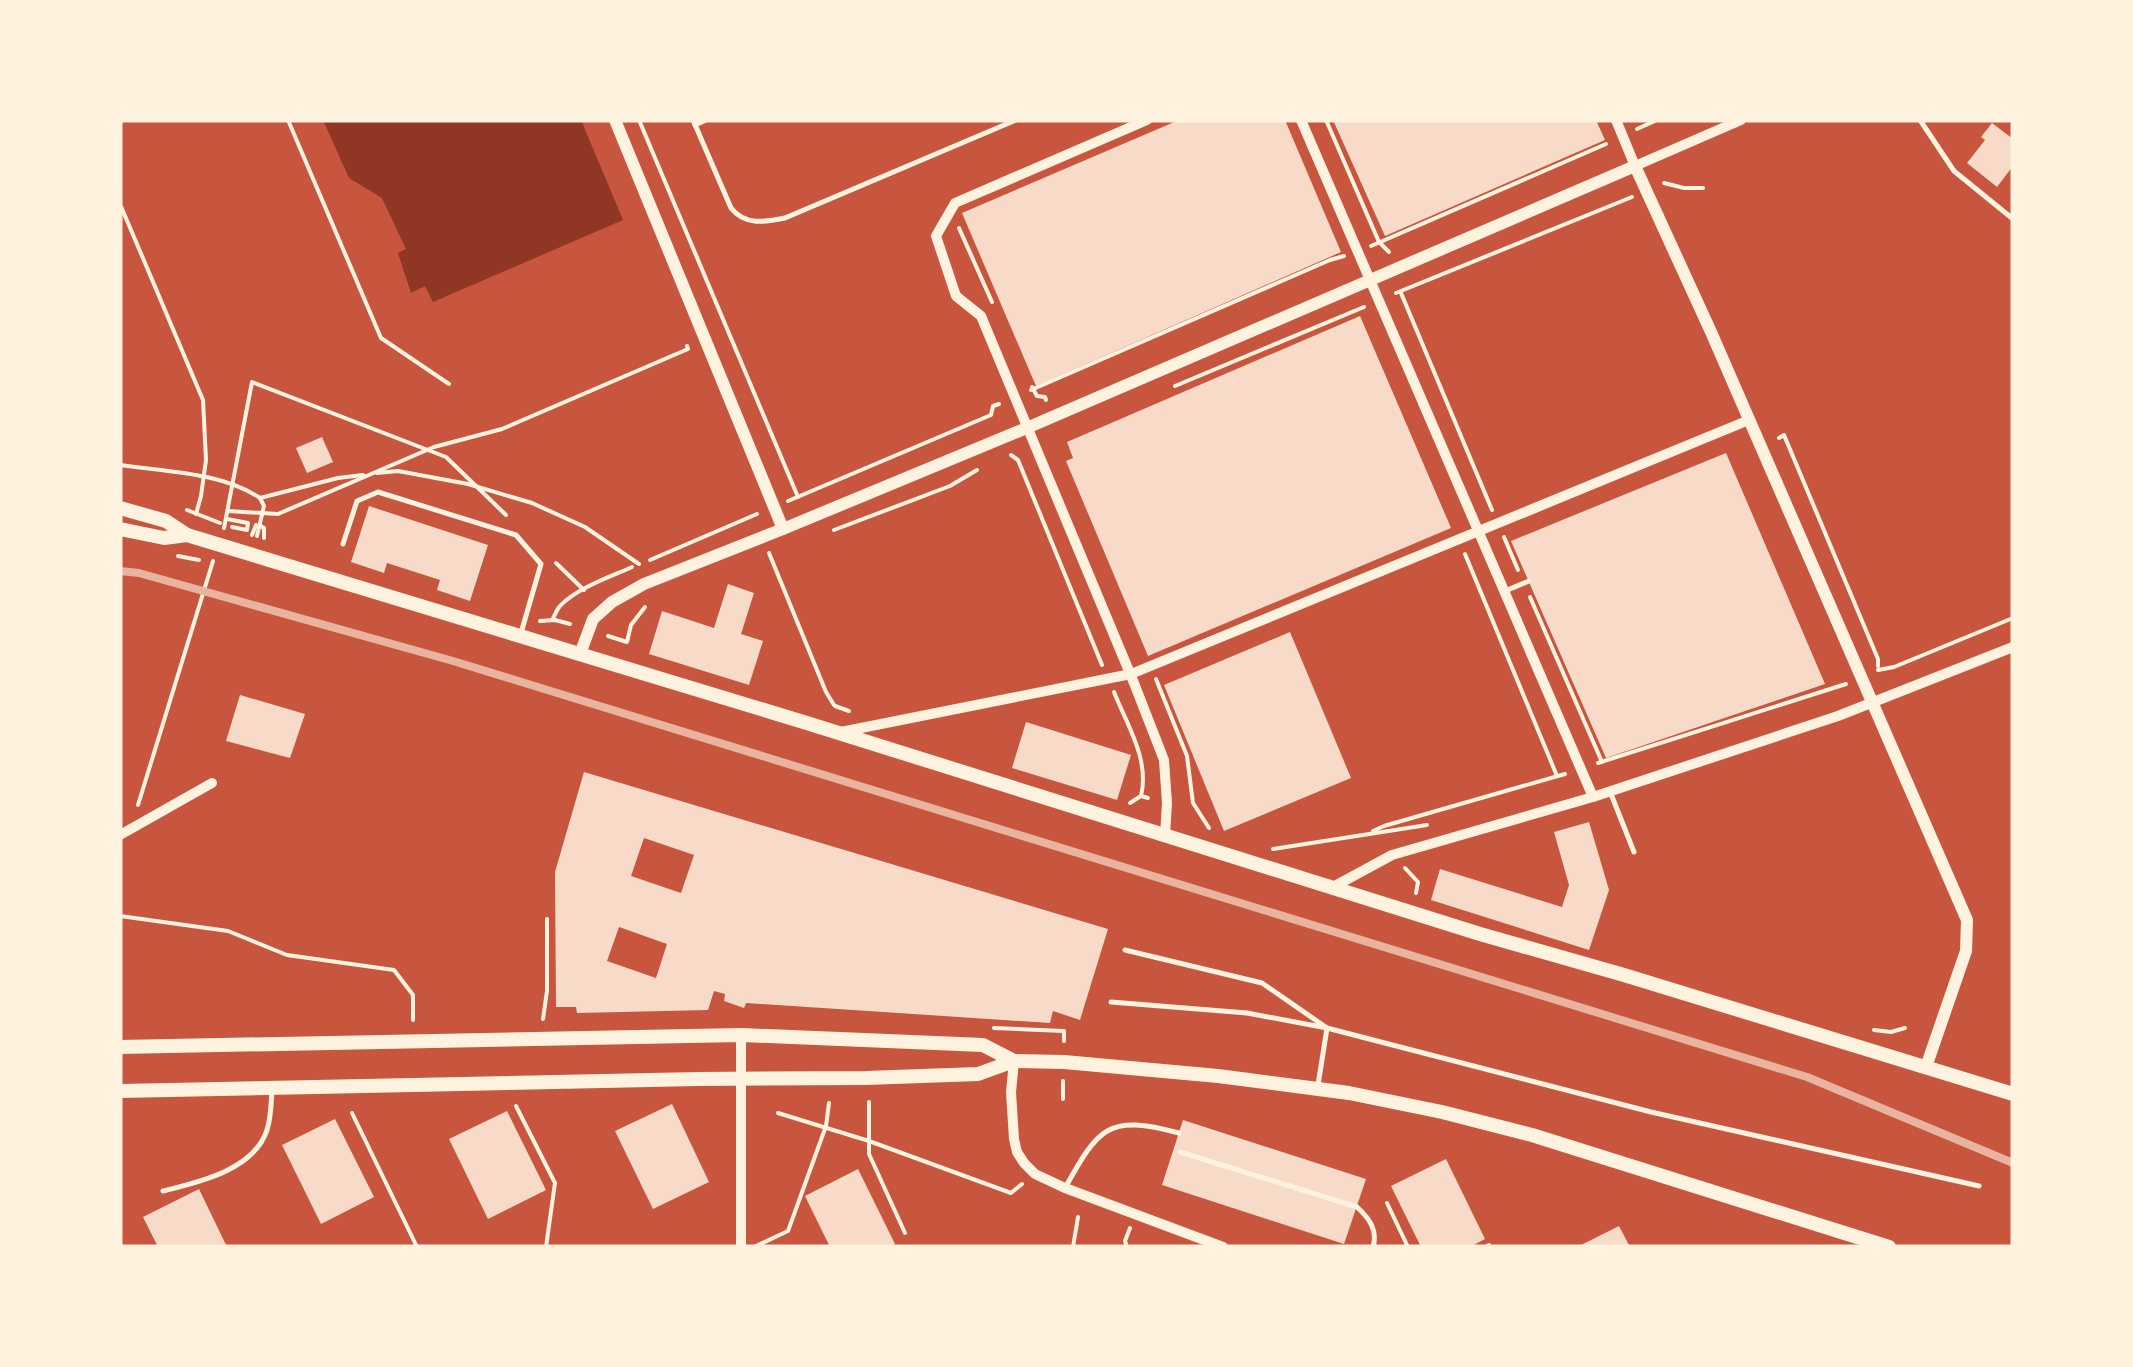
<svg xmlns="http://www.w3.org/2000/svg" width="2133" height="1367" viewBox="0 0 2133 1367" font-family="Barlow,sans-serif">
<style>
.water{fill:#8f3625}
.building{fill:#f7dbc8;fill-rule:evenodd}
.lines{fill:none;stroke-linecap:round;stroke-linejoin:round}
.path{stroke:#fff3e0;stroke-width:4}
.service{stroke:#fff3e0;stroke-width:5}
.minor{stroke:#fff3e0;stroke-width:10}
.tertiary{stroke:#fff3e0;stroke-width:12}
.secondary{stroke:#fff3e0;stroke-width:14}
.rail{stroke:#e9b49f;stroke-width:8}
</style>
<rect width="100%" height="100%" fill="#c8553d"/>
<path class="water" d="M 323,120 L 581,120 L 623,220 L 433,302 L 425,286 L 411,293 L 398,253 L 406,249 L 382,198 L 349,178 Z"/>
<g class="building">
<path d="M 1179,120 L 1285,120 L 1341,252 L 1036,386 L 962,213 Z"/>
<path d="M 1333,120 L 1596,120 L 1605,140 L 1385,236 Z"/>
<path d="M 1992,123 L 2013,139 L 2013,166 L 1997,187 L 1967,163 L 1985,140 L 1981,137 Z"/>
<path d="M 1360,316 L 1451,528 L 1148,656 L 1066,461 L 1073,458 L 1067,442 Z"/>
<path d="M 322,437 L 333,462 L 307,473 L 296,448 Z"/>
<path d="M 1726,453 L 1825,684 L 1606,758 L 1511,541 Z"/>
<path d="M 369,506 L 488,545 L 470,601 L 437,590 L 440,580 L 387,563 L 384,573 L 351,562 Z"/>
<path d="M 728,584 L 754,593 L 741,634 L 763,641 L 749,685 L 649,654 L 662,611 L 714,628 Z"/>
<path d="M 1290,632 L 1351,778 L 1224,831 L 1164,685 Z"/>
<path d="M 240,695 L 305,714 L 290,758 L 226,741 Z"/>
<path d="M 1026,722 L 1131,755 L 1117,800 L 1012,768 Z"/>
<path d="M 584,772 L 1108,929 L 1080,1020 L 1053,1011 L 1050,1023 L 746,1003 L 744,1008 L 724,1001 L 725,994 L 714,991 L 708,1010 L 577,1013 L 576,1007 L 556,1007 L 555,872 ZM 644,838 L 694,855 L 681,893 L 631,876 ZM 619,927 L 667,944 L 656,978 L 607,961 Z"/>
<path d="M 1589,822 L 1609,890 L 1589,950 L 1431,900 L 1440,869 L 1562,907 L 1569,885 L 1554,832 Z"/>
<path d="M 672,1104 L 709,1182 L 653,1209 L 615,1131 Z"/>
<path d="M 507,1111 L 546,1190 L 488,1219 L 449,1139 Z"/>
<path d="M 335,1119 L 374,1197 L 321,1224 L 282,1145 Z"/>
<path d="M 1183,1120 L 1366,1179 L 1344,1244 L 1162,1185 Z"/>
<path d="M 1446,1159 L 1485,1239 L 1470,1247 L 1421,1247 L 1391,1186 Z"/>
<path d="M 858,1169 L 895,1244 L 889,1247 L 830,1247 L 805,1196 Z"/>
<path d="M 199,1189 L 227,1247 L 158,1247 L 143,1217 Z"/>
<path d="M 1619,1226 L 1630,1247 L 1577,1247 Z"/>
</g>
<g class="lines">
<g class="path">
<path d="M 288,120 L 381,338 L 449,384"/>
<path d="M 639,120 L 798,497"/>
<path d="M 1326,120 L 1379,242 L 1389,252"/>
<path d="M 1637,129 L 1657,120"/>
<path d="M 1664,183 L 1684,188 L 1703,188"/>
<path d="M 120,204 L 203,400 L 206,460 L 201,496 L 196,514"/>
<path d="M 959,228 L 992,302"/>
<path d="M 1371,246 L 1606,144"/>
<path d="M 1396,293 L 1632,197"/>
<path d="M 1401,293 L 1492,510"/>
<path d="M 1175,386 L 1364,307"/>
<path d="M 1032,387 L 1037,396 L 1045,397 L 1046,400"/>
<path d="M 1031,390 L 1330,260 L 1344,256"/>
<path d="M 1779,438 L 1784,435 L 1878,659 L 1878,666"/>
<path d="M 1011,455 L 1018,460 L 1102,665"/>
<path d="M 120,465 C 166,472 221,472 260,498 L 338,478 L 363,475"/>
<path d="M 377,473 L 398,471 L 468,484 L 532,503 L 585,527 L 639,564"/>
<path d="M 788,501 L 991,415 L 993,406 L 999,404"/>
<path d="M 187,510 L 220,523"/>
<path d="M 228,511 L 278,514 L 434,447 L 502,429 L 688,349 L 687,346"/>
<path d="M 227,519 L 248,523 L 247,530 L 232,527"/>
<path d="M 259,525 L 264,528 L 264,538"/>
<path d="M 224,528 L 252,382 L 446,457 L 506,515"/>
<path d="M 834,530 L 950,486 L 977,470"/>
<path d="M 252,535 L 256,525"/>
<path d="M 257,536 L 264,506 L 260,498"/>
<path d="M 1504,537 L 1518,570"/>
<path d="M 769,553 L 826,692 L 834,705"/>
<path d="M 1465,554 L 1557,776"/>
<path d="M 178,556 L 199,560"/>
<path d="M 650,560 L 757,514"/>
<path d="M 556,563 L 584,590"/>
<path d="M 1530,597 L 1602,762"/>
<path d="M 552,620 C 555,616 556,610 560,606 C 577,588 610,577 632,567"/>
<path d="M 540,621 L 555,620 L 570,624"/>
<path d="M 608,636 L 627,642 L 631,625 L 645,607"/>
<path d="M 1878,670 L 1894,667 L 2013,618"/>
<path d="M 1156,679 L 1187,756 L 1193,803 L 1209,828"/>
<path d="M 1114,692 C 1127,725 1150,760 1141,796"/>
<path d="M 835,706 L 849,711"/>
<path d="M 1598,763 L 1846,684"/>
<path d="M 1130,803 L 1141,796 L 1148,798"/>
<path d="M 138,805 L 213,561"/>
<path d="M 1373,831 L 1384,826 L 1565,774"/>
<path d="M 1273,849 L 1427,825"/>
<path d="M 1405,868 L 1418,882 L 1416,893"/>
<path d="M 120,916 L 228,931 L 287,955 L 394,970 L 413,995 L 413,1020"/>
<path d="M 543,1019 L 547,991 L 547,919"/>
<path d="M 994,1028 L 1064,1031 L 1064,1041"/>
<path d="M 1874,1030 L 1891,1032 L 1905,1028"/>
<path d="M 1063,1099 L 1063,1081"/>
<path d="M 869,1102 L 869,1154 L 905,1233"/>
<path d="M 516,1106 L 555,1183 L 546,1247"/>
<path d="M 352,1113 L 417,1247"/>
<path d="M 778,1113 L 869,1141 L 1011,1193 L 1022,1184"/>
<path d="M 1387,1203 L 1408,1247"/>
<path d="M 756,1246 L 788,1231 L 826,1126 L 829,1103"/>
<path d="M 1073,1247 L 1078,1217"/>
<path d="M 1127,1247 L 1125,1241 L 1130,1228"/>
<path d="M 1485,1247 L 1489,1245"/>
</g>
<g class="service">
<path d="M 693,120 L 731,208 C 745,226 765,222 785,218 L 1016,120"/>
<path d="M 1920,120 L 1954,171 L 2013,219"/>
<path d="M 695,125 L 706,120"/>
<path d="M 343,544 L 357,501 L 378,492 L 516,535 L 541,564 L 521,633"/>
<path d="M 1505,591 L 1529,581"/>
<path d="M 1611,794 L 1634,852"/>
<path d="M 1125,950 L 1262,983 L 1327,1028 L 1651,1112 L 1979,1186"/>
<path d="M 1111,1002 L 1247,1013 L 1327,1028 L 1318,1085"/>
<path d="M 1180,1152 L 1357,1207 C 1369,1218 1378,1230 1373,1247"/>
<path d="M 1065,1188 C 1099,1127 1108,1114 1179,1133"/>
<path d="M 163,1191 C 199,1182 254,1170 267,1130 C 271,1118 271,1104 272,1091"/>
</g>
<g class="minor">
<path d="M 1147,120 L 955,203 L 936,236 L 956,296 L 981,316 L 1134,683 L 1164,760 L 1167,803 L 1165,836"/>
<path d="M 1301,120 L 1593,797"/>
<path d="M 1616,120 L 1635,166 L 1741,120"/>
<path d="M 841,732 L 1131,674 L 1749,420"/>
<path d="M 120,835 L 212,783"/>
<path d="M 1333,887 L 1392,855 L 1593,797 L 1838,716 L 2013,647"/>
<path d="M 741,1035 L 741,1247"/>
<path d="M 1014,1061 L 1011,1092 L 1014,1139 L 1017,1152 L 1024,1163 L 1035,1174 L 1065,1188 L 1223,1247"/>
</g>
<g class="tertiary">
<path d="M 615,120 L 783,529"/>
<path d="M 580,654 L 593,619 L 612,602 L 644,584 L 783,529 L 1029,427 L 1635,166 L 1711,332 L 1967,920 L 1966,951 L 1926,1067"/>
</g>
<g class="secondary">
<path d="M 120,508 L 166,521 L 187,535 L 810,724 L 1480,934 L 1624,975 L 2013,1094"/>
<path d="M 120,529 L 164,538 L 187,535"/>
<path d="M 120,1047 L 741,1035 L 983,1045 L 1014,1061"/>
<path d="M 120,1091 L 698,1079 L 866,1078 L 978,1074 L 1014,1061 L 1064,1062 L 1218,1076 L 1349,1093 L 1442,1112 L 1532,1135 L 1889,1247"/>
</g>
<path class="rail" d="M 120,571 L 139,573 L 453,661 L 1807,1077 L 2013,1163"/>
</g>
<rect width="2133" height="1367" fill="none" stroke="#fff3e0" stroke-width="245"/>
</svg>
